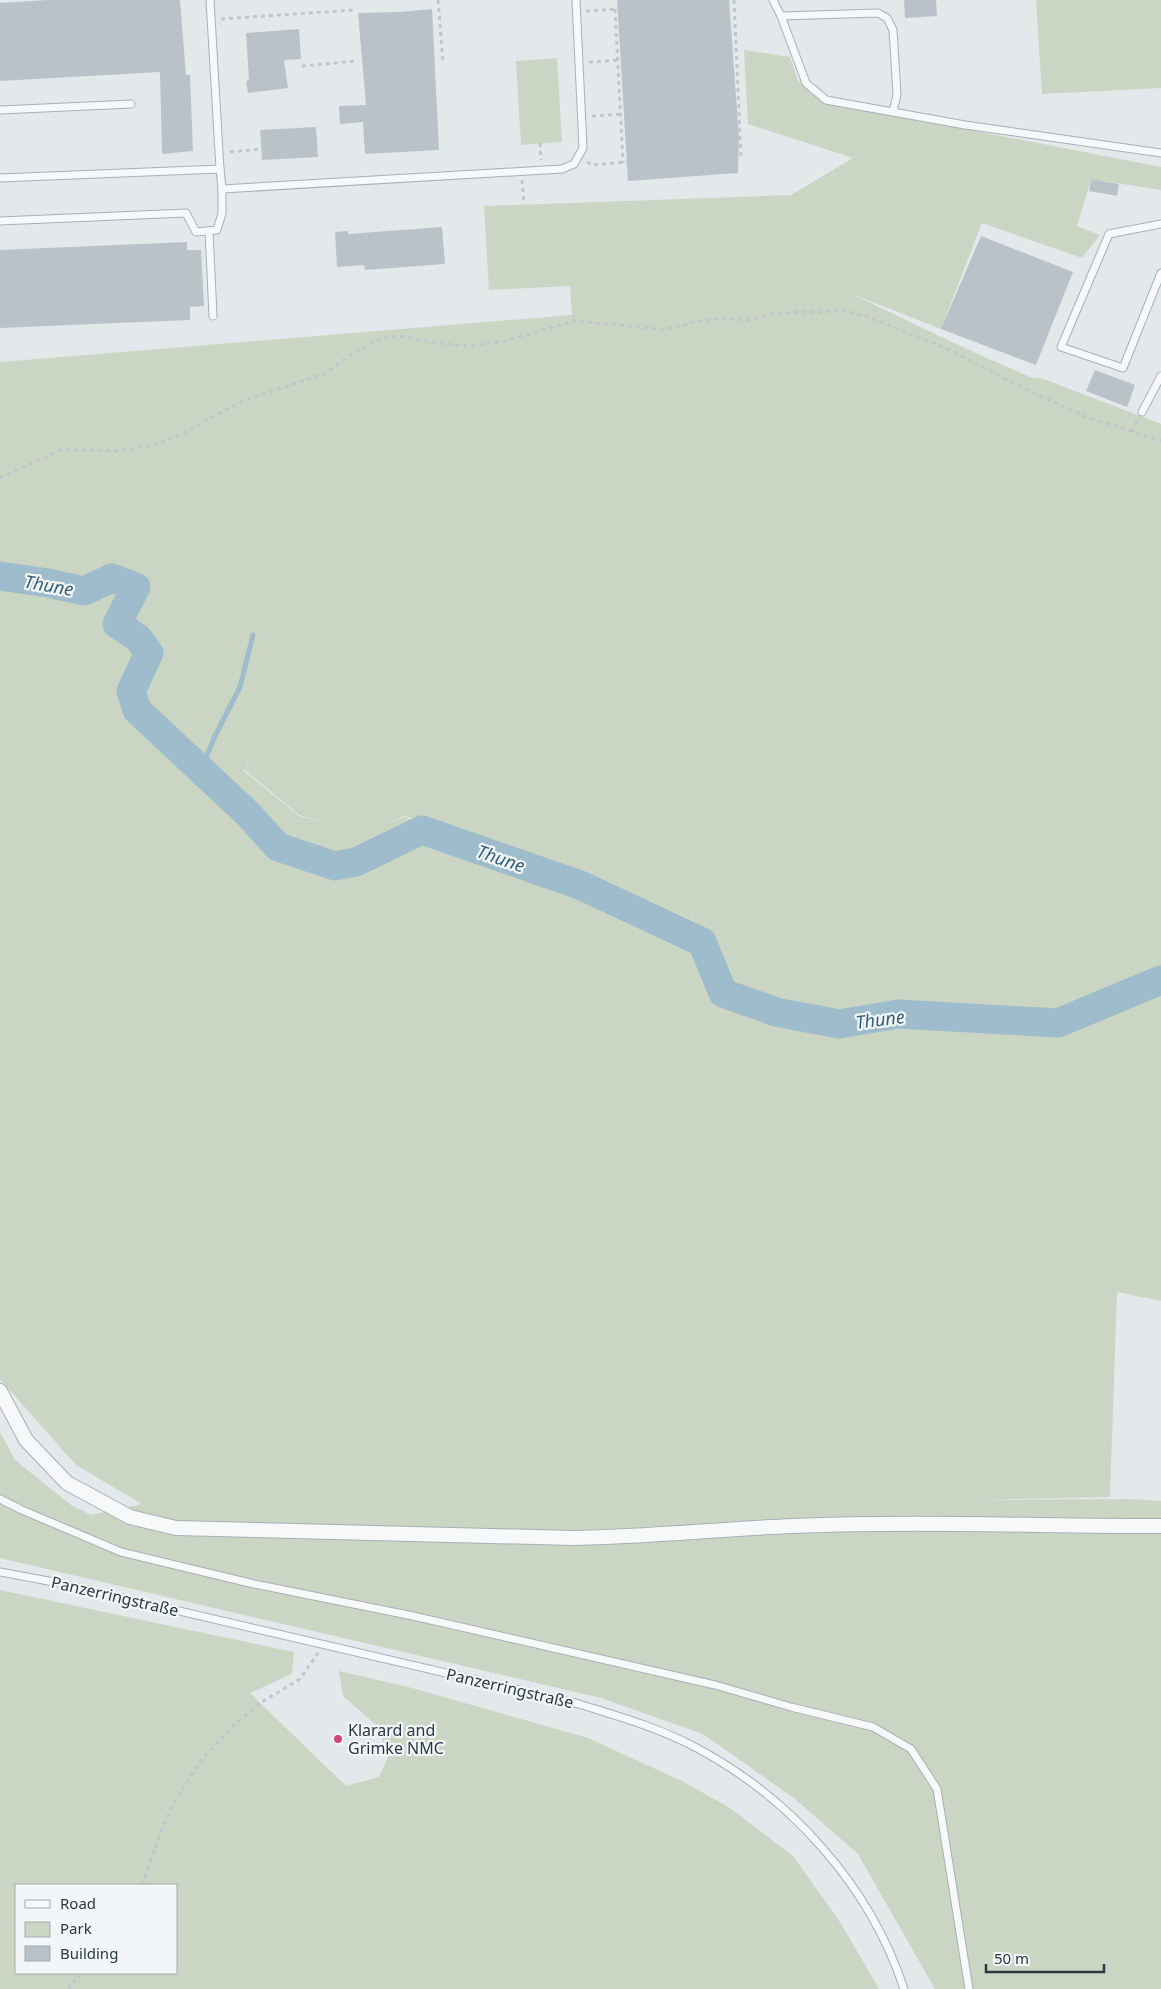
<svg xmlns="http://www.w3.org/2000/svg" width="1161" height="1989" viewBox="0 0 1161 1989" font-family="'Noto Sans',sans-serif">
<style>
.green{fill:#cbd5c4;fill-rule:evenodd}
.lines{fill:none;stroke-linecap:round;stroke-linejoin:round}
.stream{stroke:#9ebccb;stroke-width:5}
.river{stroke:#9ebccb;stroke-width:29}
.building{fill:#bac2c9}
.service-casing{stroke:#a8b0b6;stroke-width:9}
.minor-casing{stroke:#a8b0b6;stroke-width:16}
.path{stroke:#c1c6ca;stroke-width:3;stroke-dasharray:4 4;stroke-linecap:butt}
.service{stroke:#f6f8f9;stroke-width:7}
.minor{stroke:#f6f8f9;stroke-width:14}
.poi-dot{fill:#d04775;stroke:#f3f6f8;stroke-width:2}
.labels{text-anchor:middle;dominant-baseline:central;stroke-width:4.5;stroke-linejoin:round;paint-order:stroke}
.street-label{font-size:16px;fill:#2a3844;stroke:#f3f6f8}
.poi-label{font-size:16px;fill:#2a3844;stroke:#f3f6f8;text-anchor:start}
.water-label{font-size:18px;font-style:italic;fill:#335f78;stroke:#f3f6f8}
</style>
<rect width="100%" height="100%" fill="#e3e8eb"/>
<g class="green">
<path d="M 1036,0 L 1161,0 L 1161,88 L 1042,94 Z"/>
<path d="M 744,50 L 790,57 L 798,81 L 821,101 L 1161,167 L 1161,190 L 1091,179 L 1077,226 L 1100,235 L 1082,258 L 982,223 L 941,329 L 852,294 L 958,345 L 1032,378 L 1041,378 L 1161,424 L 1161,1301 L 1117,1292 L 1110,1497 L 971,1500 L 1128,1499 L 1161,1501 L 1161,1989 L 935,1989 L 858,1854 L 795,1799 L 703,1734 L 601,1698 L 0,1558 L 0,1432 L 15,1460 L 71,1505 L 91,1515 L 142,1504 L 76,1465 L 0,1379 L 0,362 L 572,315 L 570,286 L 489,290 L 484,206 L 791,195 L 853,158 L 748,124 ZM 260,734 L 245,770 L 299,815 L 322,822 L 299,816 L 244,771 ZM 405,816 L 692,919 L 725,956 L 691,919 L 405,817 L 383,824 Z"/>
<path d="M 557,58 L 562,142 L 521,145 L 516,61 Z"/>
<path d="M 0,1590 L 294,1652 L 292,1674 L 250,1693 L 346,1786 L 379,1777 L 389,1755 L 376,1725 L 343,1696 L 339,1671 L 412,1688 L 588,1738 L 684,1782 L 730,1808 L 793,1856 L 840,1922 L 879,1989 L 0,1989 ZM 16,1885 L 176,1885 L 176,1973 L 16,1973 Z"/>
</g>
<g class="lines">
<path class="stream" d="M 201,770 L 215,736 L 240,687 L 253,635"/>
<path class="river" d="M 0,576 L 48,583 L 84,591 L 112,578 L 136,587 L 117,624 L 138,638 L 149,653 L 131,691 L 137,710 L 248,814 L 278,847 L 335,866 L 356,862 L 422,830 L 580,885 L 702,942 L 723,993 L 776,1012 L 839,1024 L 898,1014 L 1058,1023 L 1161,980"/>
</g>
<g class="building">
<path d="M 48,0 L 180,0 L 186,75 L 190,75 L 193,151 L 162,154 L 160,72 L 0,81 L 0,3 Z"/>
<path d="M 617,0 L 729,0 L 739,137 L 738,173 L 628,181 Z"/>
<path d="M 904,0 L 936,0 L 937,16 L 905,18 Z"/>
<path d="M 432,9 L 439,150 L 365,154 L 363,122 L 340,124 L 339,106 L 366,105 L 358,13 L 400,12 Z"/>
<path d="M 299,29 L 301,59 L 284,60 L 288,88 L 248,93 L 246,81 L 249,80 L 246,33 Z"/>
<path d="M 316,127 L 318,157 L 262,160 L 260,130 Z"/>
<path d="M 1091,179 L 1119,184 L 1117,196 L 1089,191 Z"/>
<path d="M 442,227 L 445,264 L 365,270 L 364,265 L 337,267 L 335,232 L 348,231 L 348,234 Z"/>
<path d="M 981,236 L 1073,272 L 1036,365 L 941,329 Z"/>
<path d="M 187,242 L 187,250 L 201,250 L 204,306 L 190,307 L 190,320 L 0,328 L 0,250 Z"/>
<path d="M 1095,370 L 1135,385 L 1127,407 L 1086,391 Z"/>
</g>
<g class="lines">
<defs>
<g id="service">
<path d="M 773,0 L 781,16 L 878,13 L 887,18 L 893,30 L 897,95 L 893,111"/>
<path d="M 781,16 L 806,83 L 826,100 L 965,125 L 1161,153"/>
<path d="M 0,110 L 131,104"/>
<path d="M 220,169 L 222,189 L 562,169 L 574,164 L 583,148 L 576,0"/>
<path d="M 0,178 L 220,169 L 210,0"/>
<path d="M 0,221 L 186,213 L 196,232 L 217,230 L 222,213 L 222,189"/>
<path d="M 1161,224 L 1109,234 L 1061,347 L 1123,368 L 1161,273"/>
<path d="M 209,231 L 213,316"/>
<path d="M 1142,412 L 1161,376"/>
<path d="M 0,1499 L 22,1510 L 121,1552 L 254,1584 L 413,1616 L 715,1685 L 791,1707 L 873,1727 L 911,1749 L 937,1789 L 969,1989"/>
<path d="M 0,1572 L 59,1583 L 579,1704 C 617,1716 657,1727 693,1746 C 789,1796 870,1885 904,1989"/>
</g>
<path id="minor" d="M 0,1391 L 26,1440 L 67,1483 L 130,1517 L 176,1528 L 573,1538 C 646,1537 719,1529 793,1526 C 915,1521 1038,1526 1161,1526"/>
</defs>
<use href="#service" class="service-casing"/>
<use href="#minor" class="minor-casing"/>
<g class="path">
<path d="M 438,0 L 443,62"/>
<path d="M 734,0 L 741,156"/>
<path d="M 615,9 L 623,163"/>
<path d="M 586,11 L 618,9"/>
<path d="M 221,19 L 353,10"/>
<path d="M 589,62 L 621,60"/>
<path d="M 302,66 L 356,61"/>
<path d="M 592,116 L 624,114"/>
<path d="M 540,143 L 541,160"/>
<path d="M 230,152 L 261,149"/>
<path d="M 587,162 L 592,165 L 628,162"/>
<path d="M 522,180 L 524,204"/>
<path d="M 1132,432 L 1137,421"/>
<path d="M 0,478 L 61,450 L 116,451 L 149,446 L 176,437 L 242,401 L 324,374 L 350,355 L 376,341 L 388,337 L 400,336 L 436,343 L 470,346 L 505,341 L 574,321 L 661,329 L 679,327 L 697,321 L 720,319 L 751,320 L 775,313 L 846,311 L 868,317 L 948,349 L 1015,384 L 1084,416 L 1161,441"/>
<path d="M 142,1885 L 163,1826 L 174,1803 L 201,1760 L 232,1727 L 260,1703 L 300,1679 L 318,1653"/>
<path d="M 68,1989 L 82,1973"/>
</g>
<use href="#service" class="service"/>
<use href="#minor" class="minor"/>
</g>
<circle class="poi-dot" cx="338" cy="1739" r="5"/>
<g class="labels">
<g class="street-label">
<text transform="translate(115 1596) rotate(13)">Panzerringstraße</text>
<text transform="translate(510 1688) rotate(13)">Panzerringstraße</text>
</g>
<g class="poi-label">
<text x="348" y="1730">Klarard and<tspan x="348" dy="18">Grimke NMC</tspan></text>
</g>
<g class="water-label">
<text transform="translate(49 585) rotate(10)">Thune</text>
<text transform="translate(501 858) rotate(19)">Thune</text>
<text transform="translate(880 1019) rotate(-7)">Thune</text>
</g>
</g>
<rect x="15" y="1884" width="162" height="90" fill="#f3f6f8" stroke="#a3aab0"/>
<rect x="25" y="1900" width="25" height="8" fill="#f6f8f9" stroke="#a3aab0"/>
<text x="60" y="1909" font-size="15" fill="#2a3844">Road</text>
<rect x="25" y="1922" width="25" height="15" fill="#cbd5c4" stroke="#a3aab0"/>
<text x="60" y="1934" font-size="15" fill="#2a3844">Park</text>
<rect x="25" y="1946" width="25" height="15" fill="#bac2c9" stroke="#a3aab0"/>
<text x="60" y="1959" font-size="15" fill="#2a3844">Building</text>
<path d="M986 1964v8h118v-8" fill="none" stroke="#2a3844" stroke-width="2.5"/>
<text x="994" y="1964" font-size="15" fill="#2a3844" stroke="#f3f6f8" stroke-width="4" paint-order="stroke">50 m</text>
</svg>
